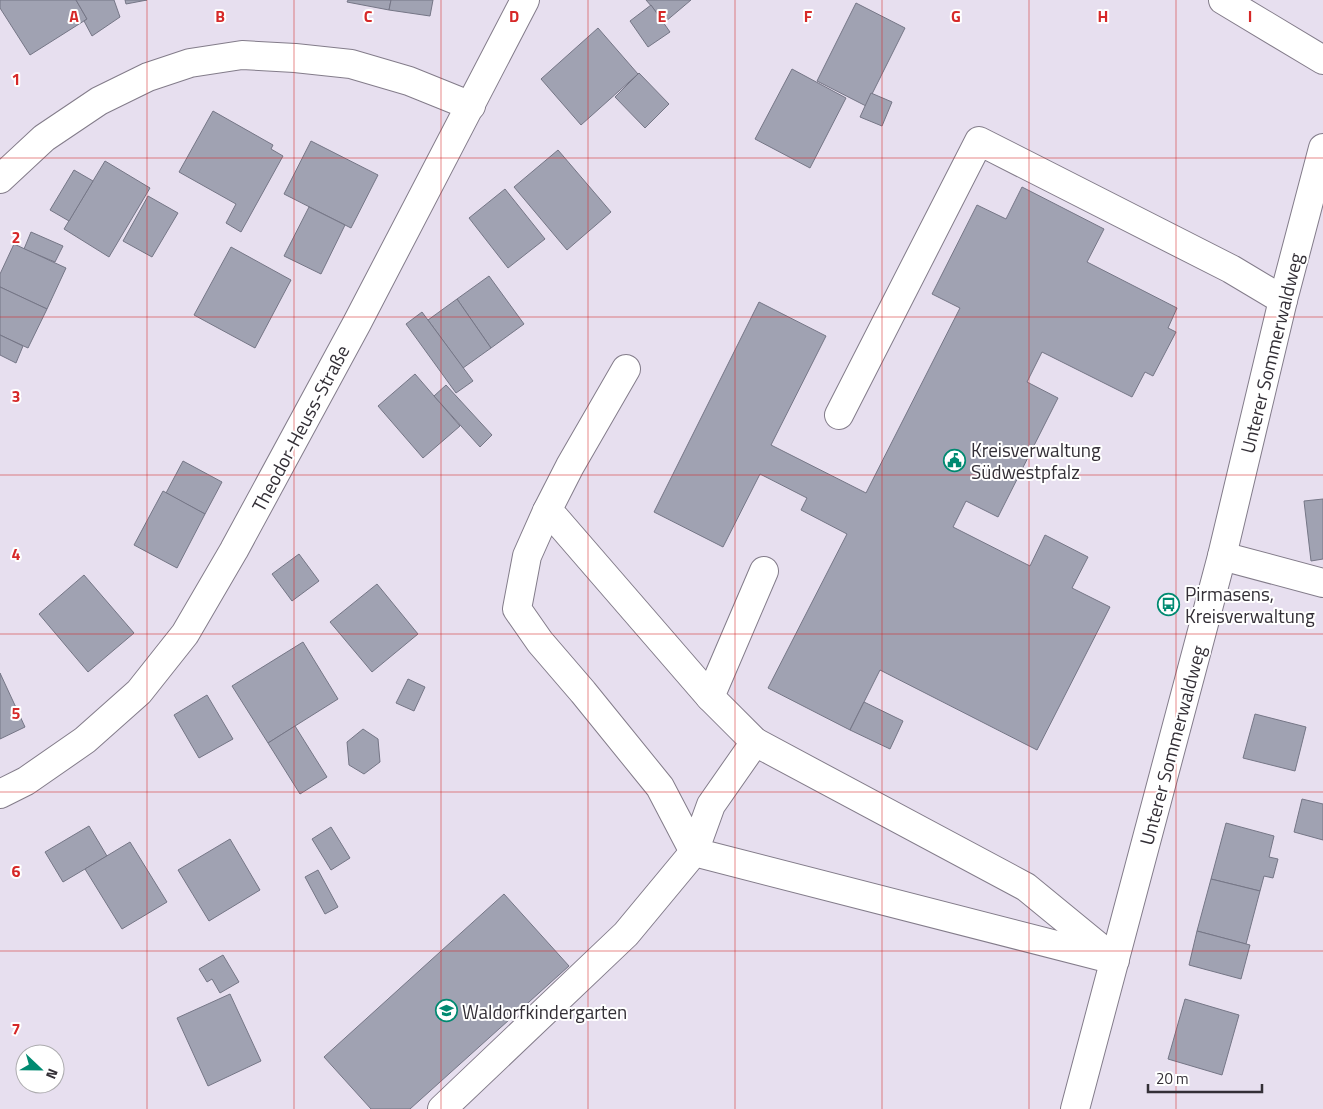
<svg xmlns="http://www.w3.org/2000/svg" width="1323" height="1109" viewBox="0 0 1323 1109" font-family="'Titillium Web',sans-serif">
<style>
.building{fill:#a0a2b2;stroke:#757686}
.lines{fill:none;stroke-linecap:round;stroke-linejoin:round}
.minor-casing{stroke:#837c8a;stroke-width:30}
.minor{stroke:#fff;stroke-width:28}
.grid{fill:none;stroke:#d62828;stroke-width:1;stroke-opacity:0.55}
.labels{text-anchor:middle;dominant-baseline:central;stroke-width:4;stroke-linejoin:round;paint-order:stroke}
.street-label{font-size:19px;fill:#332f36;stroke:#fff}
.poi-label{font-size:19px;fill:#332f36;stroke:#fff;text-anchor:start}
.grid-label{font-size:16px;text-anchor:middle;font-weight:bold;fill:#d62828;stroke:#fff;stroke-width:4;stroke-linejoin:round;paint-order:stroke}
</style>
<rect width="100%" height="100%" fill="#e7dfef"/>
<g class="building">
<path d="M 0,0 L 76,0 L 87,19 L 30,55 L 0,8 Z"/>
<path d="M 76,0 L 114,0 L 120,17 L 92,36 L 84,21 L 87,19 Z"/>
<path d="M 125,0 L 147,0 L 126,4 Z"/>
<path d="M 348,0 L 391,0 L 389,10 L 347,2 Z"/>
<path d="M 391,0 L 433,0 L 430,16 L 389,10 Z"/>
<path d="M 646,0 L 691,0 L 665,22 Z"/>
<path d="M 856,3 L 905,28 L 866,106 L 817,81 Z"/>
<path d="M 651,5 L 670,32 L 648,47 L 630,21 Z"/>
<path d="M 598,28 L 638,74 L 581,125 L 541,79 Z"/>
<path d="M 792,69 L 846,98 L 810,168 L 755,139 Z"/>
<path d="M 639,73 L 669,104 L 645,128 L 615,97 Z"/>
<path d="M 871,93 L 892,102 L 882,126 L 860,117 Z"/>
<path d="M 213,111 L 273,145 L 271,149 L 283,156 L 241,232 L 226,223 L 236,204 L 179,172 Z"/>
<path d="M 311,141 L 378,175 L 351,228 L 284,194 Z"/>
<path d="M 558,150 L 611,212 L 567,250 L 514,187 Z"/>
<path d="M 105,161 L 150,188 L 109,257 L 64,229 Z"/>
<path d="M 74,170 L 93,181 L 69,221 L 50,210 Z"/>
<path d="M 1022,187 L 1104,229 L 1087,262 L 1177,308 L 1168,328 L 1176,332 L 1153,376 L 1145,372 L 1132,397 L 1042,352 L 1027,382 L 1058,398 L 998,517 L 966,501 L 953,527 L 1030,566 L 1045,535 L 1088,557 L 1072,588 L 1110,607 L 1037,750 L 880,670 L 850,730 L 768,688 L 847,534 L 801,510 L 807,498 L 760,474 L 723,547 L 654,512 L 759,302 L 826,336 L 771,445 L 866,493 L 960,308 L 932,294 L 977,205 L 1006,219 Z"/>
<path d="M 505,189 L 545,239 L 508,268 L 469,218 Z"/>
<path d="M 148,196 L 178,213 L 152,257 L 123,241 Z"/>
<path d="M 309,207 L 345,225 L 321,274 L 284,256 Z"/>
<path d="M 31,232 L 63,246 L 55,262 L 24,249 Z"/>
<path d="M 14,244 L 66,268 L 47,309 L 0,287 L 0,274 Z"/>
<path d="M 231,247 L 291,280 L 255,348 L 194,315 Z"/>
<path d="M 489,276 L 524,324 L 491,348 L 457,299 Z"/>
<path d="M 0,287 L 47,309 L 28,348 L 0,335 Z"/>
<path d="M 457,299 L 491,348 L 463,368 L 428,320 Z"/>
<path d="M 422,312 L 473,381 L 456,393 L 406,324 Z"/>
<path d="M 0,335 L 23,346 L 16,363 L 0,355 Z"/>
<path d="M 415,374 L 460,426 L 423,458 L 378,406 Z"/>
<path d="M 446,385 L 492,435 L 480,447 L 434,396 Z"/>
<path d="M 183,461 L 222,482 L 205,514 L 166,493 Z"/>
<path d="M 163,491 L 205,514 L 177,568 L 134,545 Z"/>
<path d="M 1323,499 L 1323,559 L 1311,561 L 1304,501 Z"/>
<path d="M 299,554 L 319,581 L 292,601 L 272,574 Z"/>
<path d="M 84,575 L 134,633 L 88,672 L 39,614 Z"/>
<path d="M 377,584 L 418,634 L 372,672 L 330,622 Z"/>
<path d="M 303,642 L 338,699 L 268,743 L 232,686 Z"/>
<path d="M 0,673 L 25,727 L 0,739 Z"/>
<path d="M 408,679 L 425,687 L 414,711 L 396,703 Z"/>
<path d="M 207,695 L 233,739 L 199,758 L 174,715 Z"/>
<path d="M 864,702 L 903,721 L 890,749 L 850,730 Z"/>
<path d="M 1255,714 L 1306,727 L 1295,771 L 1243,758 Z"/>
<path d="M 295,726 L 327,777 L 300,794 L 268,743 Z"/>
<path d="M 363,729 L 378,739 L 380,762 L 364,774 L 349,765 L 347,742 Z"/>
<path d="M 1302,799 L 1323,804 L 1323,840 L 1294,832 Z"/>
<path d="M 1226,823 L 1274,836 L 1269,857 L 1278,859 L 1273,878 L 1264,876 L 1260,891 L 1211,879 Z"/>
<path d="M 89,826 L 107,856 L 63,882 L 45,852 Z"/>
<path d="M 331,827 L 350,858 L 331,870 L 312,839 Z"/>
<path d="M 230,839 L 260,890 L 209,921 L 178,870 Z"/>
<path d="M 130,842 L 167,902 L 122,929 L 85,869 Z"/>
<path d="M 318,870 L 338,907 L 325,914 L 305,877 Z"/>
<path d="M 1211,879 L 1260,891 L 1246,944 L 1197,931 Z"/>
<path d="M 504,894 L 569,966 L 410,1109 L 371,1109 L 324,1057 Z"/>
<path d="M 1197,931 L 1250,945 L 1241,979 L 1189,965 Z"/>
<path d="M 223,955 L 239,982 L 220,993 L 212,979 L 207,982 L 199,969 Z"/>
<path d="M 230,994 L 261,1061 L 208,1086 L 177,1018 Z"/>
<path d="M 1185,999 L 1239,1015 L 1222,1075 L 1168,1059 Z"/>
</g>
<g class="lines">
<defs>
<g id="minor">
<path d="M 1223,0 L 1323,60"/>
<path d="M 0,179 L 44,138 L 99,101 L 148,77 L 190,63 L 242,55 L 295,58 L 351,64 L 409,81 L 471,106"/>
<path d="M 626,369 L 570,466 L 547,511 L 527,556 L 517,609 L 540,642 L 583,692 L 660,787 L 694,852 L 711,805 L 755,742 L 1026,887 L 1115,960"/>
<path d="M 839,415 L 979,141 L 1231,269 L 1283,300"/>
<path d="M 547,511 L 555,518 L 710,697"/>
<path d="M 1222,556 L 1323,583"/>
<path d="M 755,742 L 710,697 L 764,571"/>
<path d="M 0,794 L 26,781 L 85,740 L 139,692 L 185,634 L 234,550 L 357,323 L 525,0"/>
<path d="M 442,1109 L 626,934 L 694,852 L 1107,958"/>
<path d="M 1075,1109 L 1222,556 L 1283,300 L 1323,148"/>
</g>
</defs>
<use href="#minor" class="minor-casing"/>
<use href="#minor" class="minor"/>
</g>
<path class="grid" d="M 147,0 L 147,1109M 294,0 L 294,1109M 441,0 L 441,1109M 588,0 L 588,1109M 735,0 L 735,1109M 882,0 L 882,1109M 1029,0 L 1029,1109M 1176,0 L 1176,1109M 0,158 L 1323,158M 0,317 L 1323,317M 0,475 L 1323,475M 0,634 L 1323,634M 0,792 L 1323,792M 0,951 L 1323,951"/>
<defs>
<symbol id="civic-ring" viewBox="-11 -11 22 22"><circle r="9.5" fill="#fff" stroke="#008a71" stroke-width="1.5"/><path d="M-.6-6.5H3V-4.5H.6V-3L4-1V1h2V6H-6V1h2V-1L-.6-3ZM-1.2 2.5V6h2.4V2.5Z" fill="#008a71"/></symbol>
<symbol id="bus-ring" viewBox="-11 -11 22 22"><circle r="9.5" fill="#fff" stroke="#008a71" stroke-width="1.5"/><path d="M-5-6H5V4H4V6H2V4H-2V6H-4V4H-5ZM-3.5-4V0h7V-4ZM-3.5 1.2v1.5H-2V1.2ZM2 1.2v1.5H3.5V1.2Z" fill="#008a71"/></symbol>
<symbol id="school-ring" viewBox="-11 -11 22 22"><circle r="9.5" fill="#fff" stroke="#008a71" stroke-width="1.5"/><path d="M0-5L7-2L0 1L-7-2ZM-4 1L0 2.5L4 1V4Q0 6-4 4Z" fill="#008a71"/></symbol>
</defs>
<g fill-rule="evenodd">
<use href="#civic-ring" x="942" y="448" width="25" height="25"/>
<use href="#bus-ring" x="1156" y="592" width="25" height="25"/>
<use href="#school-ring" x="434" y="998" width="25" height="25"/>
</g>
<g class="labels">
<g class="street-label">
<text transform="translate(1271 353) rotate(-76)">Unterer Sommerwaldweg</text>
<text transform="translate(300 428) rotate(-62)">Theodor-Heuss-Straße</text>
<text transform="translate(1172 745) rotate(-75)">Unterer Sommerwaldweg</text>
</g>
<g class="poi-label">
<text x="971" y="449">Kreisverwaltung<tspan x="971" dy="22">Südwestpfalz</tspan></text>
<text x="1185" y="593">Pirmasens,<tspan x="1185" dy="22">Kreisverwaltung</tspan></text>
<text x="462" y="1011">Waldorfkindergarten</text>
</g>
</g>
<g class="grid-label">
<text x="74" y="22">A</text>
<text x="220" y="22">B</text>
<text x="368" y="22">C</text>
<text x="514" y="22">D</text>
<text x="662" y="22">E</text>
<text x="808" y="22">F</text>
<text x="956" y="22">G</text>
<text x="1103" y="22">H</text>
<text x="1250" y="22">I</text>
<text x="16" y="85">1</text>
<text x="16" y="243">2</text>
<text x="16" y="402">3</text>
<text x="16" y="560">4</text>
<text x="16" y="719">5</text>
<text x="16" y="877">6</text>
<text x="16" y="1035">7</text>
</g>
<g transform="translate(40 1069) rotate(112)"><circle r="24" fill="#ffffff" stroke="#adacaf"/>
<path d="M0-4L9 19L0 12L-9 19Z" fill="#008a71"/>
<text y="-8" font-size="14" font-weight="bold" text-anchor="middle" fill="#332f36">N</text>
</g>
<path d="M1148 1084v8h114v-8" fill="none" stroke="#332f36" stroke-width="2.5"/>
<text x="1156" y="1084" font-size="15" fill="#332f36" stroke="#ffffff" stroke-width="4" paint-order="stroke">20 m</text>
</svg>
